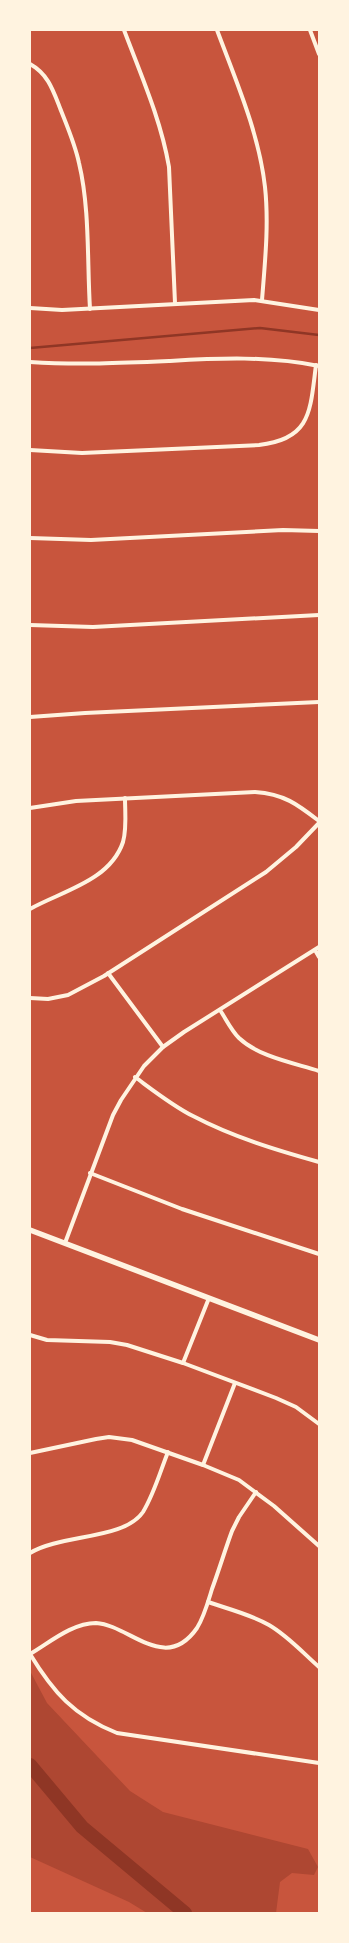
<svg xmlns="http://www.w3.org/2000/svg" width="349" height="1943" viewBox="0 0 349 1943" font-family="'Crimson Pro',serif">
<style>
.green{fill:#ae4732}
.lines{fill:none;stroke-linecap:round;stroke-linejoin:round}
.stream{stroke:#8f3625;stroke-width:2.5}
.river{stroke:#8f3625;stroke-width:14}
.minor{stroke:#fff3e0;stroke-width:4}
.tertiary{stroke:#fff3e0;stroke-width:5.5}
</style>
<rect width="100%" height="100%" fill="#c8553d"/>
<path class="green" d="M 30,1671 L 47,1703 L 130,1791 L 163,1812 L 308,1849 L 318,1867 L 314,1875 L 292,1873 L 280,1882 L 276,1913 L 147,1913 L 129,1902 L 30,1857 Z"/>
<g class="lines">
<path class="stream" d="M 30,348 L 260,328 L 319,335"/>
<path class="river" d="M 30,1765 L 82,1827 L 185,1913"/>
<g class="minor">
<path d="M 124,30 C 141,75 161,120 169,167 L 175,303"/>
<path d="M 217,30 C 236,81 259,133 265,187 C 269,224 265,262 262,300"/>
<path d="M 310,30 L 319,54"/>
<path d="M 30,64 C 48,74 53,90 60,108 C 67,126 75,144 79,163 C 90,209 87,261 90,309"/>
<path d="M 30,308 L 62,310 L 254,300 L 319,310"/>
<path d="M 30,362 C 77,365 123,363 170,361 C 220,358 269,356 319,366"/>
<path d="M 30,450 L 82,453 L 259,445 C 312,439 310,410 316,365"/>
<path d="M 30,538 L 91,540 L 283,530 L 319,531"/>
<path d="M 30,625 L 93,627 L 319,615"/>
<path d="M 30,717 L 85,713 L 319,702"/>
<path d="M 30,808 L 76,801 L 255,792 C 284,794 297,804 319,821"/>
<path d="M 30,909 C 62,891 110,881 123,842 C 127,828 125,812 125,798"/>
<path d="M 315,950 L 319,957"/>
<path d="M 108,973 L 163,1047"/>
<path d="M 30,998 L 48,999 L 68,995 L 104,976 L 266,872 L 296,847 L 319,823"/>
<path d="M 220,1010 C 226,1019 231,1030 239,1038 C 259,1057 294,1063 319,1071"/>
<path d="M 135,1077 C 154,1091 173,1106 193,1116 C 233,1137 276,1150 319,1162"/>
<path d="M 90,1173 L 182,1209 L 319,1254"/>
<path d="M 65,1243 L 113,1115 L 121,1100 L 144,1066 L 163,1047 L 184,1032 L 319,947"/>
<path d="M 30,1335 L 47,1340 L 110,1342 L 127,1345 L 183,1363 L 276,1398 L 296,1407 L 319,1424"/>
<path d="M 183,1363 L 209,1298"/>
<path d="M 30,1453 L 96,1439 L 109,1437 L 132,1440 L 203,1465 L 239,1480 L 274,1506 L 319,1546"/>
<path d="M 203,1465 L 235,1383"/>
<path d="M 30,1553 C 61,1534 124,1540 143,1512 C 154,1494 160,1472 168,1452"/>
<path d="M 208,1602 C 228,1609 250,1614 269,1625 C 288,1636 303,1653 319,1667"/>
<path d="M 30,1654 C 49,1643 72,1623 96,1623 C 130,1625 165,1674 197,1628 C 204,1617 208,1602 212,1589 C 219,1570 225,1550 232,1531 L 239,1517 L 256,1492"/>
<path d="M 30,1654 C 53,1692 74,1716 117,1733 L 319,1763"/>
</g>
<path class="tertiary" d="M 30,1230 L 319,1340"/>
</g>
<rect width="349" height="1943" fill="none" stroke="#fff3e0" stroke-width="62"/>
</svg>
